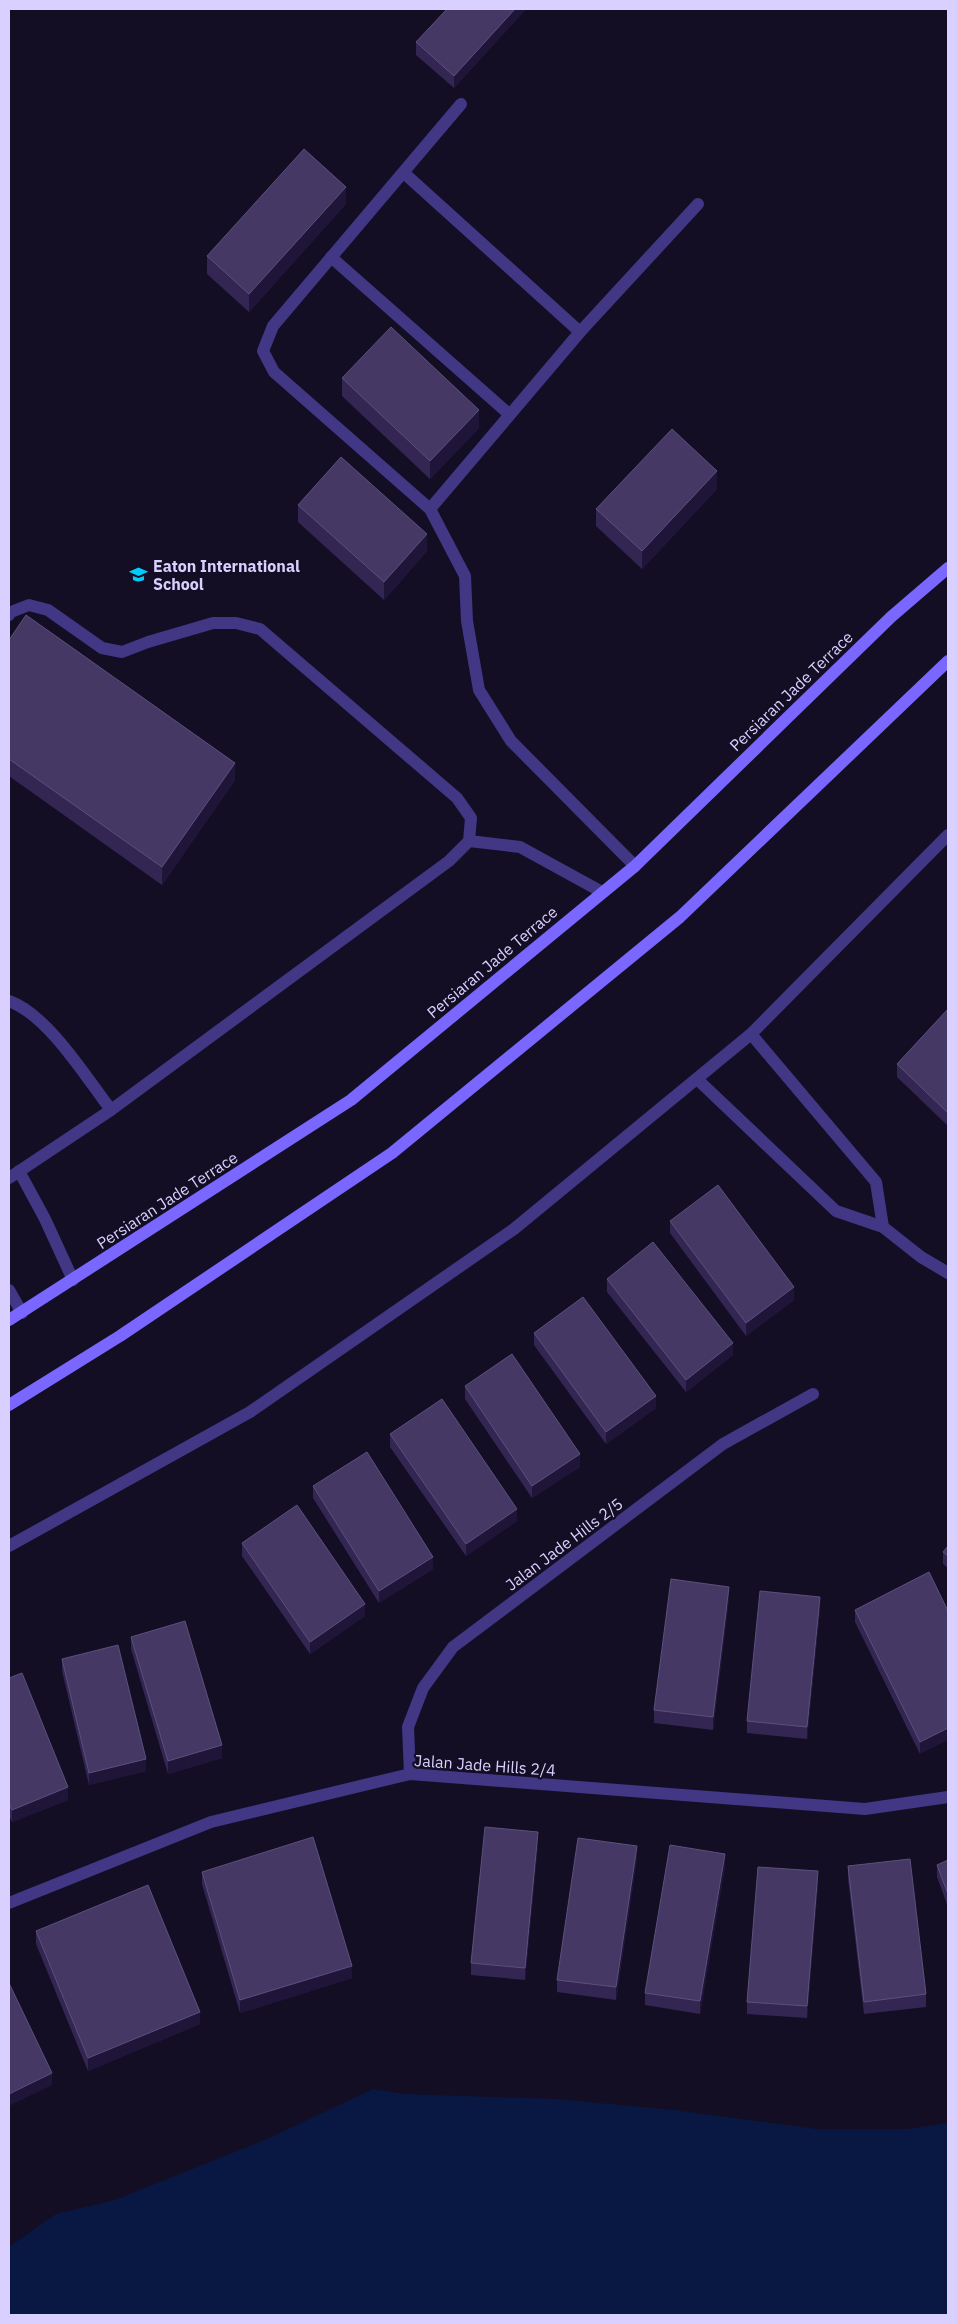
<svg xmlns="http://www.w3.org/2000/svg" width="957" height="2324" viewBox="0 0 957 2324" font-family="'IBM Plex Sans',sans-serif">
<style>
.water{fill:#081842}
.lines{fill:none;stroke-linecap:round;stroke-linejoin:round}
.lane{stroke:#413784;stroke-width:12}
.street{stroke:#413784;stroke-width:12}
.secondary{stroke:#7967ff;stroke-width:12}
.wall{fill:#332652}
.shaded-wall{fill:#1e1538}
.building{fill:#453865;stroke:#5c507d}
.labels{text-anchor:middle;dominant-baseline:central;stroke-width:4.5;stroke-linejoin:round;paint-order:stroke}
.poi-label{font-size:16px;font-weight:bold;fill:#dad0ff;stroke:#130e24;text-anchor:start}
.street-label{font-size:16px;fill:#dad0ff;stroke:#130e24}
</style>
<rect width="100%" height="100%" fill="#130e24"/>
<path class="water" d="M 373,2089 L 405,2094 L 557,2099 L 674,2110 L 817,2129 L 907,2129 L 948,2123 L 948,2315 L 13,2315 L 9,2312 L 9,2247 L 56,2214 L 115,2200 L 267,2139 Z"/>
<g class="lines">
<g class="lane">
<path d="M 461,104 L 273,326 L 263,351 L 274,372 L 430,509 L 465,576 L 467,621 L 479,690 L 511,741 L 635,866"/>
<path d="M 404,173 L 580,332"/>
<path d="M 331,257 L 509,414"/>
<path d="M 430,509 L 580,332 L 698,204"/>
<path d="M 9,615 L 11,612 L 29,605 L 48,610 L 102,648 L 122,652 L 148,642 L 213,623 L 236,623 L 260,629 L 457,798 L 471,818 L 469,841 L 449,861 L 111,1110 L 9,1178"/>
<path d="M 469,841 L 520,847 L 602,892"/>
<path d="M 9,1001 C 48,1015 86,1077 111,1110"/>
<path d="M 19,1171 L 45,1219 L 73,1280"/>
<path d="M 9,1290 L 22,1313"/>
</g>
<g class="street">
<path d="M 751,1034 L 876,1182 L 883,1227"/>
<path d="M 697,1079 L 836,1211 L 883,1227 L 921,1257 L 948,1273"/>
<path d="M 9,1546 L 250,1412 L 514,1229 L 751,1034 L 948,835"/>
<path d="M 410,1774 L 408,1727 L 423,1688 L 453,1647 L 723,1444 L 813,1394"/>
<path d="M 9,1903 L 211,1822 L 410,1774 L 865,1809 L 948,1797"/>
</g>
<g class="secondary">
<path d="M 9,1320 L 351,1100 L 635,866 L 891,617 L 948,568"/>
<path d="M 9,1405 L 120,1336 L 392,1153 L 680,917 L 948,661"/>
</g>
</g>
<g class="wall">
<path d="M 526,9 L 454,88 L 416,55 L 416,42 Z"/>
<path d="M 346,204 L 249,312 L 207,274 L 207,256 Z"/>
<path d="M 342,378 L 479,428 L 430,479 L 342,396 Z"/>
<path d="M 717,489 L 642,569 L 596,526 L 596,509 Z"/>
<path d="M 298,505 L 427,551 L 384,600 L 298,522 Z"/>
<path d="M 9,640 L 235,780 L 162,885 L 9,776 Z"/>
<path d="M 948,1009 L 948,1126 L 897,1077 L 897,1064 Z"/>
<path d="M 670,1221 L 794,1300 L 746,1336 L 670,1233 Z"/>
<path d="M 607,1279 L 733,1355 L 686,1392 L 607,1292 Z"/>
<path d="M 534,1333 L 656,1408 L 606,1444 L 534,1345 Z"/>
<path d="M 465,1386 L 580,1467 L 532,1498 L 465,1399 Z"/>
<path d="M 390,1434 L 517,1521 L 466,1556 L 390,1447 Z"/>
<path d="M 313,1486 L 433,1569 L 379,1603 L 313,1498 Z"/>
<path d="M 242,1543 L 365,1616 L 310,1654 L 242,1556 Z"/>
<path d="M 948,1546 L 948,1568 L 943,1564 L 943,1552 Z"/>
<path d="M 929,1572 L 920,1754 L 855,1622 L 855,1610 Z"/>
<path d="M 729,1599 L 713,1730 L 654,1723 L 654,1710 Z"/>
<path d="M 820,1610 L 807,1739 L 747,1733 L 747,1721 Z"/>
<path d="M 131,1637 L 222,1758 L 168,1774 L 131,1649 Z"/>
<path d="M 62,1659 L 146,1771 L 89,1785 L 62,1671 Z"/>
<path d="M 9,1678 L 68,1800 L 12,1822 L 9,1816 Z"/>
<path d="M 538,1844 L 525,1980 L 471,1975 L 471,1963 Z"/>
<path d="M 637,1858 L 616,2000 L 557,1992 L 557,1980 Z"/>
<path d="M 948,1860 L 948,1907 L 937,1877 L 937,1865 Z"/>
<path d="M 725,1866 L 700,2014 L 645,2005 L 645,1993 Z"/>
<path d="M 848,1866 L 926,1994 L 926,2007 L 864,2014 L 848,1879 Z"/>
<path d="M 202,1872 L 352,1978 L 240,2013 L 202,1884 Z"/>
<path d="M 818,1884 L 807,2018 L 747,2014 L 747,2002 Z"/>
<path d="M 36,1931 L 200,2024 L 88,2071 L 36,1944 Z"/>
</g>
<g class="shaded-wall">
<path d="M 515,9 L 526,9 L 454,88 L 454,76 Z"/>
<path d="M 346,187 L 346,204 L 249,312 L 249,294 Z"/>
<path d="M 479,410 L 479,428 L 430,479 L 430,461 Z"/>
<path d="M 717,471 L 717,489 L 642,569 L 642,551 Z"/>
<path d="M 427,534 L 427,551 L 384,600 L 384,582 Z"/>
<path d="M 235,763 L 235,780 L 162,885 L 162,867 Z"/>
<path d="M 794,1287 L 794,1300 L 746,1336 L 746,1323 Z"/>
<path d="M 733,1343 L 733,1355 L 686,1392 L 686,1380 Z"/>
<path d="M 656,1396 L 656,1408 L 606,1444 L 606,1432 Z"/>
<path d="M 580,1454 L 580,1467 L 532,1498 L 532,1486 Z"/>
<path d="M 517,1509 L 517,1521 L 466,1556 L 466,1544 Z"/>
<path d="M 433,1557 L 433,1569 L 379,1603 L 379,1591 Z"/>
<path d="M 729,1587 L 729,1599 L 713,1730 L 713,1717 Z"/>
<path d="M 820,1597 L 820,1610 L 807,1739 L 807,1727 Z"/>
<path d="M 365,1604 L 365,1616 L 310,1654 L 310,1642 Z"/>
<path d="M 948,1728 L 948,1740 L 920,1754 L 920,1742 Z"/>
<path d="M 222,1745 L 222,1758 L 168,1774 L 168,1761 Z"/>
<path d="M 146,1759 L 146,1771 L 89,1785 L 89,1773 Z"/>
<path d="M 68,1787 L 68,1800 L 12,1822 L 12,1810 Z"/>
<path d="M 538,1832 L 538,1844 L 525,1980 L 525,1968 Z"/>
<path d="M 637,1846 L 637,1858 L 616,2000 L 616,1987 Z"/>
<path d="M 725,1854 L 725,1866 L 700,2014 L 700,2001 Z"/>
<path d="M 818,1871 L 818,1884 L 807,2018 L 807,2006 Z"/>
<path d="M 352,1966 L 352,1978 L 240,2013 L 240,2000 Z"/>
<path d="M 200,2012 L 200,2024 L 88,2071 L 88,2058 Z"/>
<path d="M 52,2073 L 52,2085 L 9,2106 L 9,2094 Z"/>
</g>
<g class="building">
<path d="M 447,9 L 515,9 L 454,76 L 416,42 Z"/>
<path d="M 304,149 L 346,187 L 249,294 L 207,256 Z"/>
<path d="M 391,327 L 479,410 L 430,461 L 342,378 Z"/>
<path d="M 672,429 L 717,471 L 642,551 L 596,509 Z"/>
<path d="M 341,457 L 427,534 L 384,582 L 298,505 Z"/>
<path d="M 26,615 L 235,763 L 162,867 L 9,759 L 9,640 Z"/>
<path d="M 948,1009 L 948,1113 L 897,1064 Z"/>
<path d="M 718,1185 L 794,1287 L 746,1323 L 670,1221 Z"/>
<path d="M 653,1242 L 733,1343 L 686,1380 L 607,1279 Z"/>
<path d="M 583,1297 L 656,1396 L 606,1432 L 534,1333 Z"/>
<path d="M 512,1354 L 580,1454 L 532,1486 L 465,1386 Z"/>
<path d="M 442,1399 L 517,1509 L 466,1544 L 390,1434 Z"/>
<path d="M 367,1452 L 433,1557 L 379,1591 L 313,1486 Z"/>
<path d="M 297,1505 L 365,1604 L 310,1642 L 242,1543 Z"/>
<path d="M 948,1546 L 948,1556 L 943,1552 Z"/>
<path d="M 929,1572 L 948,1611 L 948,1728 L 920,1742 L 855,1610 Z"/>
<path d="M 671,1579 L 729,1587 L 713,1717 L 654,1710 Z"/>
<path d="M 760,1591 L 820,1597 L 807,1727 L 747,1721 Z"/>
<path d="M 185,1621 L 222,1745 L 168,1761 L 131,1637 Z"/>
<path d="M 118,1645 L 146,1759 L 89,1773 L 62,1659 Z"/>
<path d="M 22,1673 L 68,1787 L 12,1810 L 9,1803 L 9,1678 Z"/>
<path d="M 485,1827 L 538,1832 L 525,1968 L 471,1963 Z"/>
<path d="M 313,1837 L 352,1966 L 240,2000 L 202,1872 Z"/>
<path d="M 578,1838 L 637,1846 L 616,1987 L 557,1980 Z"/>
<path d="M 670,1845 L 725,1854 L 700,2001 L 645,1993 Z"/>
<path d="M 910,1859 L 926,1994 L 864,2002 L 848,1866 Z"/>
<path d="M 948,1860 L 948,1894 L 937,1865 Z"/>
<path d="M 758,1867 L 818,1871 L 807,2006 L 747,2002 Z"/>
<path d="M 148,1885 L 200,2012 L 88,2058 L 36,1931 Z"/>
<path d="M 9,1983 L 52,2073 L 9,2094 Z"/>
</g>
<defs>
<symbol id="school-bare" viewBox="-9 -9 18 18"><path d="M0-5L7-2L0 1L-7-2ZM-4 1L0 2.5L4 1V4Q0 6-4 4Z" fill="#00ccfb" stroke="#130e24" stroke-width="2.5" paint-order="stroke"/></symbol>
</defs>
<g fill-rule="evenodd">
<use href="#school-bare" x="126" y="562" width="25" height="25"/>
</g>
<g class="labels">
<g class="poi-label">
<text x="153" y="566">Eaton International<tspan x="153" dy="18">School</tspan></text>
</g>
<g class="street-label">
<text transform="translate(791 691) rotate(-44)">Persiaran Jade Terrace</text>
<text transform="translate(492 962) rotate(-40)">Persiaran Jade Terrace</text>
<text transform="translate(167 1200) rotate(-33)">Persiaran Jade Terrace</text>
<text transform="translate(564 1544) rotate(-37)">Jalan Jade Hills 2/5</text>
<text transform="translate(485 1765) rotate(4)">Jalan Jade Hills 2/4</text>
</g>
</g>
<rect width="957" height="2324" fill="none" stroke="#dad0ff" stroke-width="20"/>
</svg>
